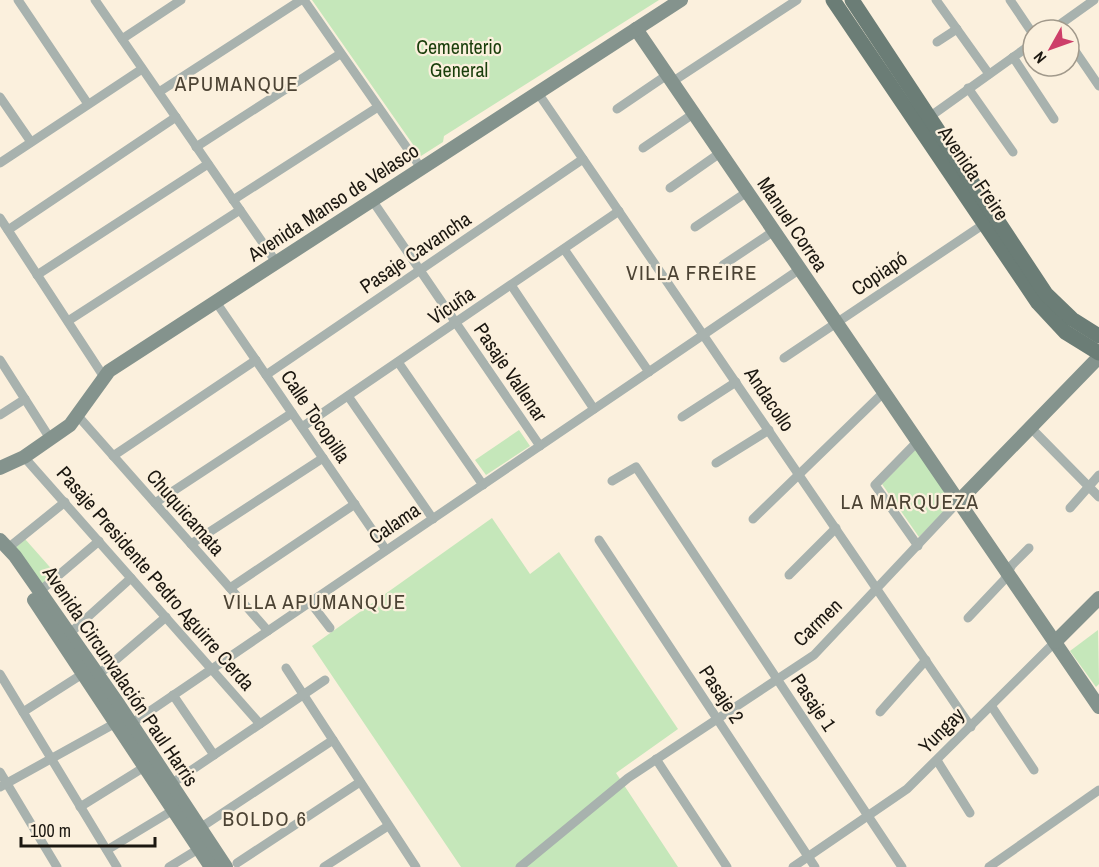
<svg xmlns="http://www.w3.org/2000/svg" width="1099" height="867" viewBox="0 0 1099 867" font-family="'Archivo Narrow',sans-serif">
<style>
.green{fill:#c5e7ba}
.lines{fill:none;stroke-linecap:round;stroke-linejoin:round}
.street{stroke:#a8b2ae;stroke-width:9}
.secondary{stroke:#84938d;stroke-width:14}
.primary{stroke:#6b7d76;stroke-width:15}
.labels{text-anchor:middle;dominant-baseline:central;stroke-width:4.5;stroke-linejoin:round;paint-order:stroke}
.park-label{font-size:20px;fill:#1a3e0b;stroke:#fbf0dd}
.street-label{font-size:20px;fill:#1b1710;stroke:#fbf0dd}
.neighbourhood-label{font-size:21px;letter-spacing:1.5px;fill:#4c4334;stroke:#fbf0dd}
</style>
<rect width="100%" height="100%" fill="#fbf0dd"/>
<g class="green">
<path d="M 312,0 L 659,0 L 444,136 L 443,142 L 421,156 Z"/>
<path d="M 519,430 L 530,446 L 486,475 L 475,460 Z"/>
<path d="M 916,449 L 953,502 L 919,537 L 882,484 Z"/>
<path d="M 492,518 L 530,574 L 559,552 L 678,729 L 616,773 L 678,867 L 461,867 L 312,646 Z"/>
<path d="M 25,539 L 56,574 L 41,587 L 14,549 Z"/>
<path d="M 1098,630 L 1099,684 L 1096,687 L 1070,651 Z"/>
</g>
<g class="lines">
<g class="street">
<path d="M 18,0 L 88,104"/>
<path d="M 95,0 L 276,262"/>
<path d="M 304,0 L 421,168"/>
<path d="M 936,0 L 989,74"/>
<path d="M 1010,0 L 1033,34"/>
<path d="M 1052,30 L 1094,0"/>
<path d="M 122,39 L 181,0"/>
<path d="M 937,42 L 957,29"/>
<path d="M 1069,42 L 1099,86"/>
<path d="M 1013,57 L 1054,119"/>
<path d="M 672,82 L 797,0"/>
<path d="M 968,88 L 1013,152"/>
<path d="M 159,92 L 301,0"/>
<path d="M 538,93 L 971,727"/>
<path d="M 0,97 L 31,142"/>
<path d="M 617,109 L 667,75"/>
<path d="M 928,118 L 1033,43"/>
<path d="M 196,147 L 340,54"/>
<path d="M 643,148 L 693,114"/>
<path d="M 0,163 L 142,69"/>
<path d="M 670,188 L 720,153"/>
<path d="M 233,200 L 378,107"/>
<path d="M 372,200 L 540,446"/>
<path d="M 0,218 L 104,377"/>
<path d="M 695,227 L 747,192"/>
<path d="M 8,230 L 176,117"/>
<path d="M 564,249 L 649,372"/>
<path d="M 723,265 L 774,231"/>
<path d="M 37,275 L 208,164"/>
<path d="M 511,285 L 594,409"/>
<path d="M 216,302 L 386,550"/>
<path d="M 68,321 L 240,210"/>
<path d="M 784,358 L 987,222"/>
<path d="M 0,360 L 51,440"/>
<path d="M 398,362 L 483,485"/>
<path d="M 266,375 L 583,159"/>
<path d="M 348,396 L 433,519"/>
<path d="M 0,415 L 25,399"/>
<path d="M 78,416 L 268,631"/>
<path d="M 682,417 L 736,382"/>
<path d="M 302,427 L 619,211"/>
<path d="M 1031,428 L 1099,497"/>
<path d="M 918,441 L 875,485 L 918,546"/>
<path d="M 113,456 L 256,360"/>
<path d="M 24,457 L 260,724"/>
<path d="M 716,463 L 769,430"/>
<path d="M 612,481 L 636,467 L 902,867"/>
<path d="M 155,503 L 292,413"/>
<path d="M 1070,508 L 1099,475"/>
<path d="M 753,519 L 884,392"/>
<path d="M 599,540 L 815,867"/>
<path d="M 191,544 L 323,458"/>
<path d="M 8,548 L 65,502"/>
<path d="M 789,575 L 836,528"/>
<path d="M 230,588 L 355,504"/>
<path d="M 40,591 L 99,541"/>
<path d="M 310,602 L 330,628"/>
<path d="M 968,618 L 1004,580 L 1012,565 L 1029,548"/>
<path d="M 69,634 L 131,578"/>
<path d="M 286,668 L 416,867"/>
<path d="M 0,674 L 117,867"/>
<path d="M 98,675 L 166,617"/>
<path d="M 173,695 L 214,755"/>
<path d="M 992,707 L 1034,770"/>
<path d="M 23,712 L 84,673"/>
<path d="M 880,712 L 926,660"/>
<path d="M 656,759 L 727,867"/>
<path d="M 938,762 L 970,813"/>
<path d="M 0,772 L 57,867"/>
<path d="M 171,784 L 325,680"/>
<path d="M 0,787 L 112,725 L 117,722 L 131,724 L 800,269"/>
<path d="M 80,807 L 146,766"/>
<path d="M 200,828 L 333,740"/>
<path d="M 107,850 L 175,809"/>
<path d="M 237,863 L 360,782"/>
<path d="M 169,867 L 200,848"/>
<path d="M 324,867 L 388,826"/>
<path d="M 520,867 L 628,778 L 814,655 L 959,501"/>
<path d="M 793,867 L 907,789 L 1055,642"/>
<path d="M 989,867 L 1099,790"/>
</g>
<g class="secondary">
<path d="M 636,29 L 1099,707"/>
<path d="M 0,468 L 24,457 L 70,425 L 109,371 L 681,0"/>
<path d="M 959,501 L 1099,357"/>
<path d="M 0,540 L 15,556 L 119,705 L 226,867"/>
<path d="M 34,600 L 211,867"/>
<path d="M 1055,642 L 1099,598"/>
</g>
<g class="primary">
<path d="M 833,0 L 1038,303 L 1065,332 L 1099,353"/>
<path d="M 852,0 L 1046,294 L 1072,319 L 1099,336"/>
</g>
</g>
<g class="labels">
<g class="park-label">
<text x="459" y="46">Cementerio<tspan x="459" dy="23">General</tspan></text>
</g>
<g class="street-label">
<text transform="translate(974 173) rotate(56)">Avenida Freire</text>
<text transform="translate(333 202) rotate(-33)">Avenida Manso de Velasco</text>
<text transform="translate(793 224) rotate(56)">Manuel Correa</text>
<text transform="translate(415 252) rotate(-34)">Pasaje Cavancha</text>
<text transform="translate(879 273) rotate(-34)">Copiapó</text>
<text transform="translate(451 305) rotate(-34)">Vicuña</text>
<text transform="translate(511 372) rotate(56)">Pasaje Vallenar</text>
<text transform="translate(770 399) rotate(56)">Andacollo</text>
<text transform="translate(316 416) rotate(56)">Calle Tocopilla</text>
<text transform="translate(186 512) rotate(49)">Chuquicamata</text>
<text transform="translate(394 523) rotate(-34)">Calama</text>
<text transform="translate(156 578) rotate(49)">Pasaje Presidente Pedro Aguirre Cerda</text>
<text transform="translate(817 622) rotate(-44)">Carmen</text>
<text transform="translate(121 676) rotate(56)">Avenida Circunvalación Paul Harris</text>
<text transform="translate(722 694) rotate(57)">Pasaje 2</text>
<text transform="translate(814 702) rotate(56)">Pasaje 1</text>
<text transform="translate(941 730) rotate(-45)">Yungay</text>
</g>
<g class="neighbourhood-label">
<text x="237" y="83">APUMANQUE</text>
<text x="692" y="272">VILLA FREIRE</text>
<text x="910" y="501">LA MARQUEZA</text>
<text x="315" y="601">VILLA APUMANQUE</text>
<text x="265" y="818">BOLDO 6</text>
</g>
</g>
<g transform="translate(1051 48) rotate(230)"><circle r="28" fill="#fbf0dd" stroke="#a1998b" stroke-width="1.5"/>
<path d="M0-4.5L10 22L0 15L-10 22Z" fill="#cd3f6a"/>
<text y="-9" font-size="16" font-weight="bold" text-anchor="middle" fill="#1b1710">N</text>
</g>
<path d="M21 837v9h134v-9" fill="none" stroke="#1b1710" stroke-width="3"/>
<text x="30" y="837" font-size="18" fill="#1b1710" stroke="#fbf0dd" stroke-width="4.5" paint-order="stroke">100 m</text>
</svg>
